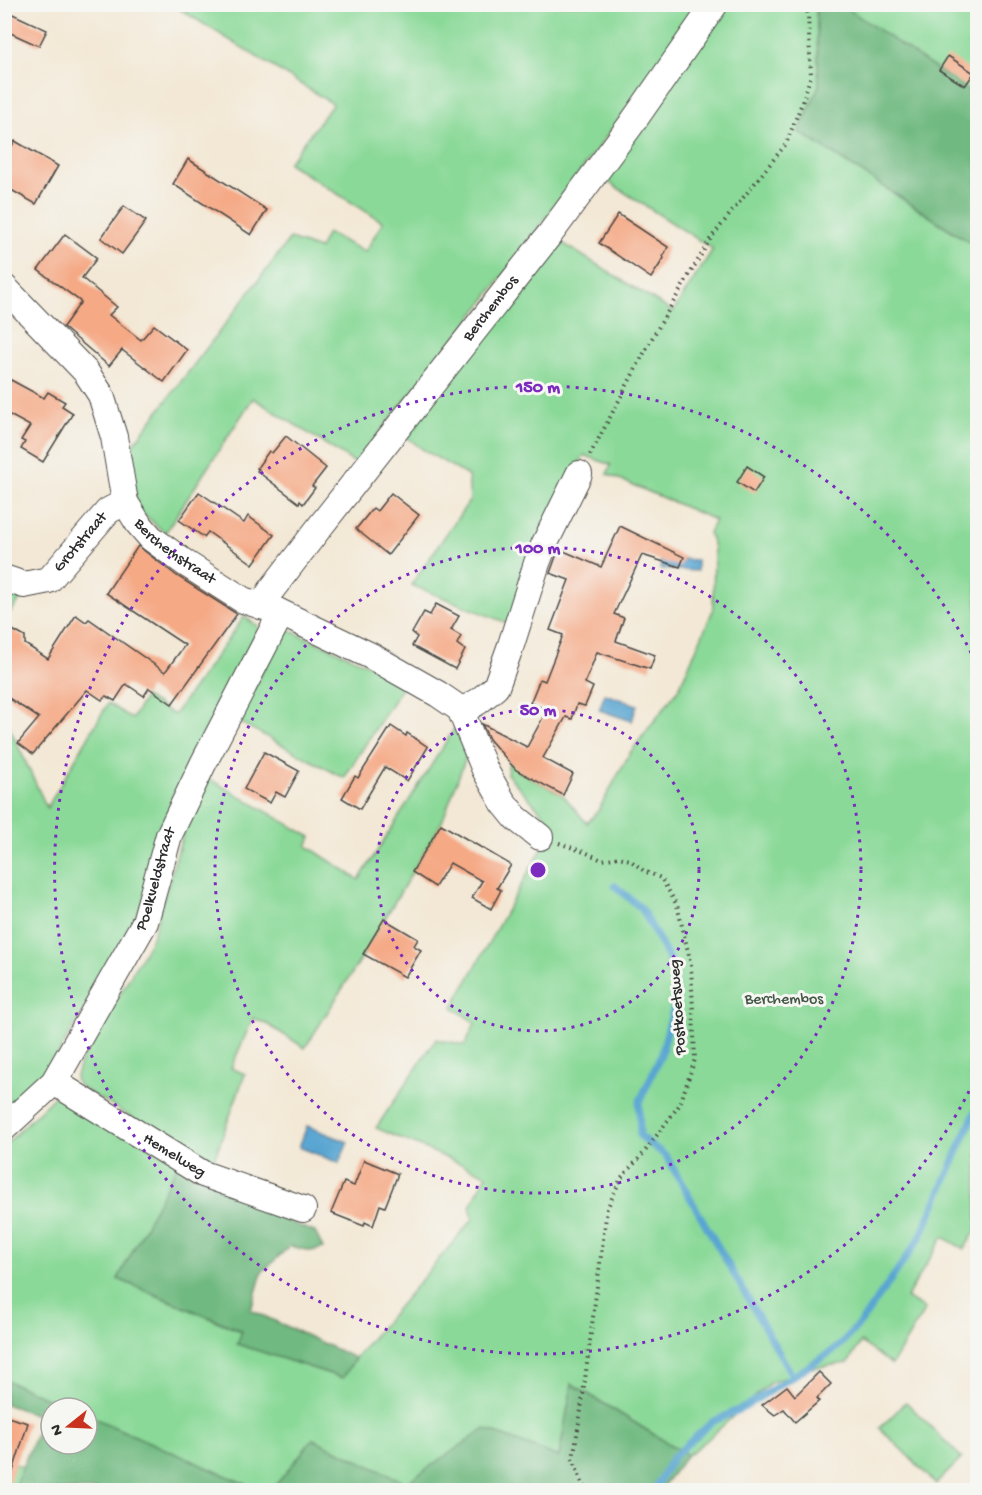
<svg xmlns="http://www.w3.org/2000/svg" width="982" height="1495" viewBox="0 0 982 1495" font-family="'Gochi Hand',sans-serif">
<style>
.green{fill:#8ad998;stroke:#5a8262;stroke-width:1.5}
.forest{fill:#6fb980;stroke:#4d7256;stroke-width:1.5}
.water{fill:#58a5d1;stroke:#42687e;stroke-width:1.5}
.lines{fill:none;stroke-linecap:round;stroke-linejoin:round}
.stream{stroke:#58a5d1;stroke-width:7}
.building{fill:#f5a985}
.minor-casing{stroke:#494744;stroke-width:28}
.path{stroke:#494744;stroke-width:4;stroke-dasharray:1.5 4.5;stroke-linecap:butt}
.minor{stroke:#fff;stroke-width:26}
.ring{fill:none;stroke:#7b2cbf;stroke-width:3;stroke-dasharray:3 6}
.labels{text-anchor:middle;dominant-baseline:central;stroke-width:6;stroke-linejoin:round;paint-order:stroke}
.street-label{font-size:16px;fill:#2b2b2b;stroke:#f6f6f2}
.park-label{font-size:16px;fill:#435646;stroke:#f6f6f2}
.centre{fill:#7b2cbf;stroke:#f6f6f2;stroke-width:3}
.ring-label{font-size:18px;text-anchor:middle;font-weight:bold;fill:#7b2cbf;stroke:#f6f6f2;stroke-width:6;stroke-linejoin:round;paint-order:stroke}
</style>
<rect width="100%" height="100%" fill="#f6f6f2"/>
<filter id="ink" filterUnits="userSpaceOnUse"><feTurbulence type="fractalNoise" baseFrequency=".0167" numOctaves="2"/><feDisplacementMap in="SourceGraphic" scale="12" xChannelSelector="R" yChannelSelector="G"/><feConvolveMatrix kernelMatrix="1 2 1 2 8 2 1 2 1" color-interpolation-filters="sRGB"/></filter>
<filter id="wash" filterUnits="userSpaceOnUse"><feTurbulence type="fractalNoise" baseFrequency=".008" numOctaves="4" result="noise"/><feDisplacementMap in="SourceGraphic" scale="24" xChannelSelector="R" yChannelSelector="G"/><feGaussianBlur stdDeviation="1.35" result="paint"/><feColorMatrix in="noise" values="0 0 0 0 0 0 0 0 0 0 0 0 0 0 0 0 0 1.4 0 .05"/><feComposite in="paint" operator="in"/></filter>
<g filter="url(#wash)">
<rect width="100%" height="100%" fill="#f3e8d5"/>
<g class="green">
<path d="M 173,5 L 704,5 L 479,308 L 355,463 L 253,398 L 165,533 L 137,508 L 128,451 L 290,239 L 319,249 L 327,233 L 365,252 L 383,222 L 288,163 L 333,104 Z"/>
<path d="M 727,5 L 816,5 L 819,86 L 799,132 L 977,247 L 977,1229 L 964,1249 L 943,1237 L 906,1298 L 925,1309 L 892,1365 L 861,1342 L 848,1363 L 811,1368 L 770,1383 L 706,1441 L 687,1455 L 572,1384 L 559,1457 L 485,1429 L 406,1483 L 313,1439 L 272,1490 L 259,1490 L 87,1416 L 87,1408 L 70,1408 L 5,1380 L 5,1145 L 58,1093 L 179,1162 L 118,1279 L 242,1332 L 237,1344 L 343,1378 L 355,1358 L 473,1219 L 470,1206 L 487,1175 L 376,1128 L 436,1039 L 465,1045 L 475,1023 L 453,1007 L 518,890 L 555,827 L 507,774 L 509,762 L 520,772 L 563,795 L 587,823 L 598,811 L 630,753 L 679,688 L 702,636 L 713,610 L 714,548 L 709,533 L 715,520 L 607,474 L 611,465 L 584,455 L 552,516 L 512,625 L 411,585 L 470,500 L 468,476 L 422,449 L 403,434 L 556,239 L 673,312 L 713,249 L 602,178 Z"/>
<path d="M 842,5 L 977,5 L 977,97 Z"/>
<path d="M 5,588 L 23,596 L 5,619 Z"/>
<path d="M 244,617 L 258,626 L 259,635 L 135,920 L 51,1066 L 32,1090 L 4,1114 L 4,725 L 7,722 L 47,808 L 108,703 L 132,719 L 145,697 L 174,715 Z"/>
<path d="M 284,628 L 406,681 L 344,778 L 237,721 Z"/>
<path d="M 456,726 L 466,757 L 442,822 L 359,962 L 305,1048 L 267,1024 L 253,1018 L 231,1068 L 245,1074 L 212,1165 L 80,1087 L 75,1079 L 80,1063 L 152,938 L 183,834 L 208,778 L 311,837 L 307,846 L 359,880 Z"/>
<path d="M 906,1402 L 962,1458 L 936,1484 L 880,1428 Z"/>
<path d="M 4,1462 L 23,1466 L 13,1490 L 5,1490 Z"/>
</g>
<g class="forest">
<path d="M 816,5 L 842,5 L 977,97 L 977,247 L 799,132 L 819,86 Z"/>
<path d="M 179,1162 L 282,1219 L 315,1232 L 323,1248 L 311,1251 L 290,1246 L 262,1272 L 251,1310 L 355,1358 L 343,1378 L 237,1344 L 242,1331 L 118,1279 Z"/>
<path d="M 5,1380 L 70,1408 L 51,1408 L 51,1444 L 87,1444 L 87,1415 L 259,1490 L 13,1490 L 43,1417 L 5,1404 Z"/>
<path d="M 572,1384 L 687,1455 L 660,1490 L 272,1490 L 313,1439 L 406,1483 L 485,1429 L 559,1457 Z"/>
</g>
<g class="water">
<path d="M 661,558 L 697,560 L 697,571 L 660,569 Z"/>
<path d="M 605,694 L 637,705 L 632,721 L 599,710 Z"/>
<path d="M 307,1126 L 348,1142 L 339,1163 L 299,1147 Z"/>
</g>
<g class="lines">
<g class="stream">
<path d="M 615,886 L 642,909 L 670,961 L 676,998 L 661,1055 L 639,1103 L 640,1136 L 666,1156 L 793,1377"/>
<path d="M 654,1490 L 673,1457 L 712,1422 L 745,1407 L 837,1348 L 862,1321 L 920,1238 L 978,1105"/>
</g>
</g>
<g id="blocks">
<g class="building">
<path d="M 4,10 L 47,30 L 39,46 L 4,30 Z"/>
<path d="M 948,56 L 974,73 L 965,86 L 939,70 Z"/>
<path d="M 15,141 L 58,166 L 36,204 L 4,186 L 4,158 Z"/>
<path d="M 188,159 L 267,210 L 251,235 L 173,184 Z"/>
<path d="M 124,206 L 146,221 L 122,254 L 101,238 Z"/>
<path d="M 618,214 L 668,247 L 663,257 L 664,258 L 651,278 L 599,243 Z"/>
<path d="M 65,234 L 97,258 L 82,278 L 117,307 L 109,315 L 141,340 L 154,325 L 187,350 L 164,382 L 122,350 L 109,366 L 63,327 L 81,302 L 38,270 Z"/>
<path d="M 11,380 L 44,398 L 48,392 L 65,402 L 62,406 L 73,413 L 43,462 L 21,449 L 25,442 L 21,440 L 30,426 L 4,412 L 4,391 Z"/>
<path d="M 286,436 L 326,468 L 312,486 L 315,488 L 303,504 L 300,501 L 299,503 L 257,471 L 259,469 L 257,468 L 269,451 L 272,453 Z"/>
<path d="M 747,466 L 764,477 L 754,493 L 737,482 Z"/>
<path d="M 199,492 L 244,523 L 248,516 L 274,535 L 253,564 L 208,532 L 204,537 L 179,520 Z"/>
<path d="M 391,493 L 419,515 L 388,555 L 356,529 L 373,508 L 377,511 Z"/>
<path d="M 620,526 L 684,557 L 680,567 L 642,555 L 614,614 L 624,618 L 616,641 L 655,655 L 650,669 L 597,652 L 585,683 L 593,687 L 585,706 L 577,704 L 572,719 L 566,717 L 543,758 L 573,774 L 563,795 L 516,770 L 489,739 L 482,724 L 527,747 L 547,710 L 530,703 L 540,679 L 545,681 L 563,635 L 550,630 L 569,580 L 550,573 L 558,551 L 559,549 L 601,567 Z"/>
<path d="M 138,546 L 177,576 L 237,614 L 172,704 L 149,688 L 144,696 L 126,684 L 115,701 L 106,696 L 102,700 L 87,690 L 33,754 L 18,743 L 39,718 L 4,695 L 4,625 L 25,637 L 25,644 L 48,659 L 76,615 L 86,622 L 89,619 L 165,672 L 185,645 L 106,593 Z"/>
<path d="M 436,604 L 459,616 L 451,630 L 461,636 L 457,644 L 465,650 L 455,669 L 412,646 L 417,637 L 412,633 L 424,612 L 430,615 Z"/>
<path d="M 391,726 L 406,736 L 407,733 L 428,747 L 407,781 L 385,767 L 360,809 L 342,798 L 355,776 L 358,778 Z"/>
<path d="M 264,752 L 299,771 L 285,797 L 276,792 L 270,803 L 244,789 Z"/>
<path d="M 441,824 L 511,865 L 497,888 L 501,890 L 491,909 L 472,898 L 482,881 L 450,863 L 435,887 L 412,872 Z"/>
<path d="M 384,919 L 418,939 L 414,946 L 421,950 L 405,977 L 363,954 Z"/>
<path d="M 364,1160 L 398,1174 L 385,1207 L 380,1205 L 373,1226 L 365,1222 L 364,1226 L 331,1213 L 344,1182 L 354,1186 Z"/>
<path d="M 819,1372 L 831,1384 L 817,1398 L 819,1401 L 795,1422 L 784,1409 L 775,1415 L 762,1405 L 787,1386 L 795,1396 Z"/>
<path d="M 4,1416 L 28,1423 L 8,1487 L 4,1486 Z"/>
</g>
</g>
</g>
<g filter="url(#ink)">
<use href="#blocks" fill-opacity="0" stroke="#494744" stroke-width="1.5"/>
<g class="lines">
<defs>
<g id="minor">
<path id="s1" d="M 4,287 L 86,372 L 101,395 L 114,437 L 125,502 L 138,523 L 151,538 L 185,563 L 243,600 L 277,611 L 371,656 L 438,694 L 460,709 L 485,770 L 503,802 L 516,818 L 540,837"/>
<path id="s2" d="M 4,578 L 24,585 L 49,580 L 108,511 L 125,502"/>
<path id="s3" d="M 261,606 L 272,589 L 322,524 L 550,234 L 630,126 L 715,4"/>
<path d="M 460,709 L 469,707 L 479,701 L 496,687 L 511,645 L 537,563 L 544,545 L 579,474"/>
<path id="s4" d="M 54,1082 L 203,1174 L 303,1209"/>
<path id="s5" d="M 4,1128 L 54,1082 L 145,922 L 169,835 L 203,764 L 275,625 L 277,611"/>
</g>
</defs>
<use href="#minor" class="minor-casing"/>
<g class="path">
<path d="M 590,455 L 651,340 L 711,238 L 786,144 L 802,103 L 811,75 L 808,15 L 806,4"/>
<path d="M 559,843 L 587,853 L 602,860 L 619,857 L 630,860 L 644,871 L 661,878 L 677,905 L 691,964 L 695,1059 L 680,1104 L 643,1154 L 621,1178 L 607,1209 L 581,1410 L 573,1459 L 582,1483 L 587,1490"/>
</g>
<use href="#minor" class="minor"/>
</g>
</g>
<g class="ring">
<circle cx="538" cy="870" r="161"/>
<circle cx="538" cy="870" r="323"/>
<path d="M977 1075A484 484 0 1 1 977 665"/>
</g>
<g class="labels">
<g class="street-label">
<text stroke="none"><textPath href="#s3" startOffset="376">Berchembos</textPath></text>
<text stroke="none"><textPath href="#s2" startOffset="96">Grotstraat</textPath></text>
<text stroke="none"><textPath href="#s1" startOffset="327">Berchemstraat</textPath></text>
<text stroke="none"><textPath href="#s5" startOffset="296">Poelkveldstraat</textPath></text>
<text transform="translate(679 1007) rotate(-94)">Postkoetsweg</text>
<text stroke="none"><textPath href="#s4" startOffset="141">Hemelweg</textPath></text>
</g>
<g class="park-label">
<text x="784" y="1000">Berchembos</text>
</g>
</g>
<circle cx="538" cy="870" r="9" class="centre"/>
<g class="ring-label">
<text x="538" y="392">150 m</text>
<text x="538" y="553">100 m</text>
<text x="538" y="715">50 m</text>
</g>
<rect width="982" height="1495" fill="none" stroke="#f6f6f2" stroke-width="24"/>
<g transform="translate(69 1426) rotate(252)"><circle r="28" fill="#f6f6f2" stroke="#a5a5a2" stroke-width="1.5"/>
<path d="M0-4.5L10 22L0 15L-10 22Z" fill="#c8321e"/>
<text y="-9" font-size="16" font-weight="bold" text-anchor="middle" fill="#2b2b2b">N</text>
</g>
</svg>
